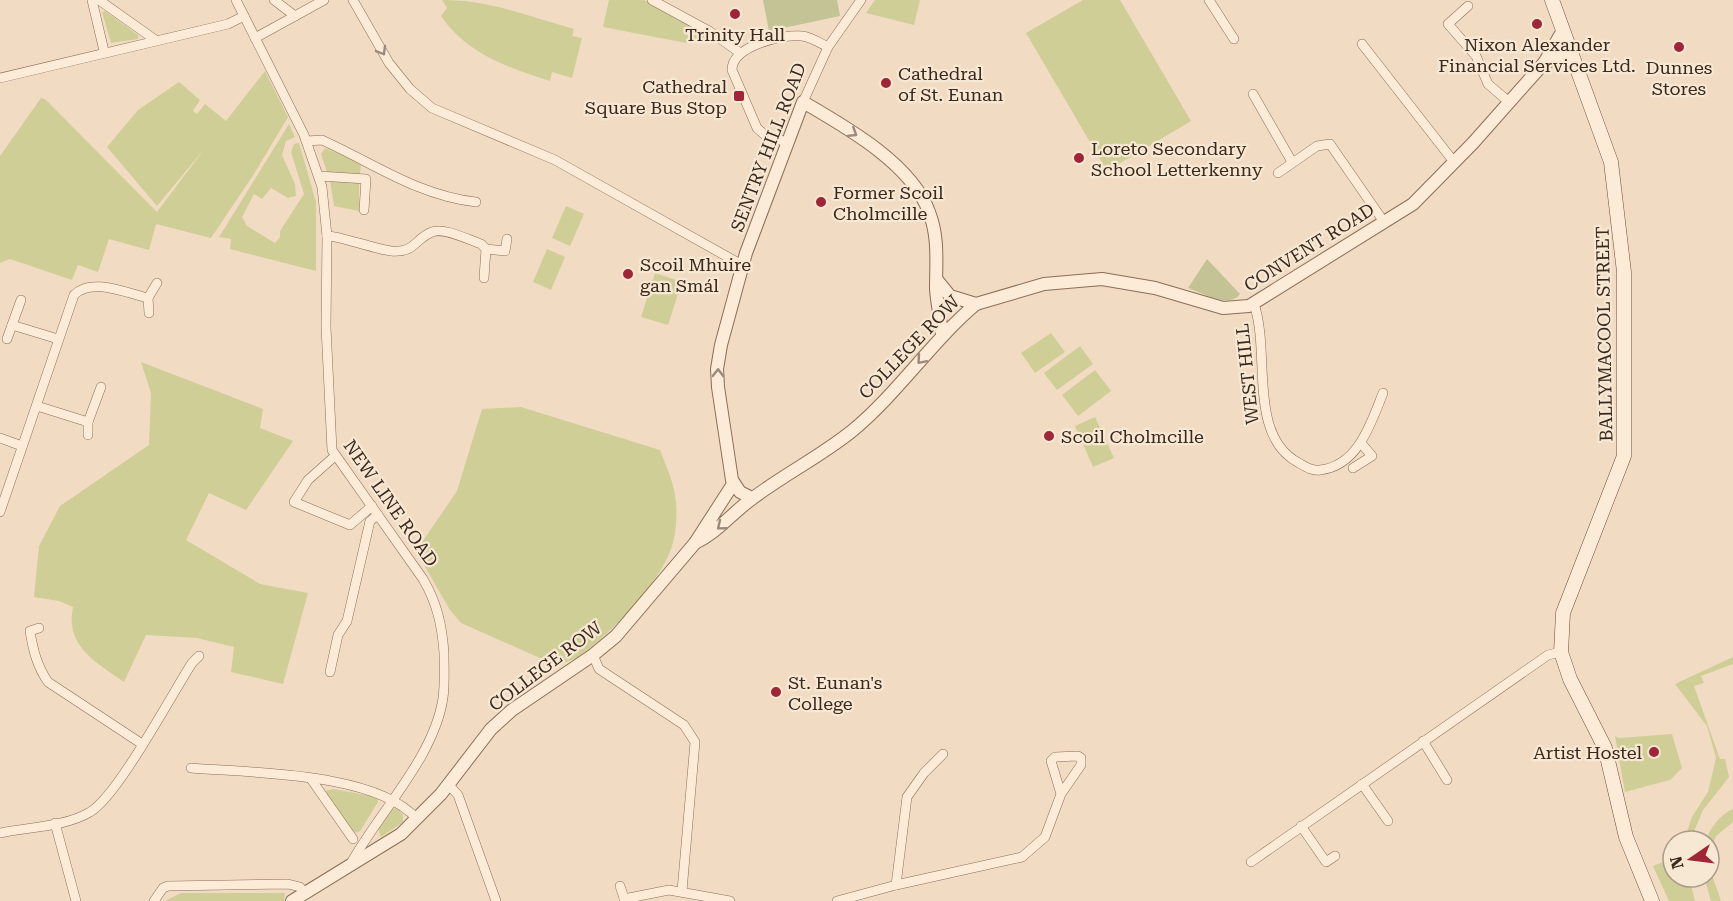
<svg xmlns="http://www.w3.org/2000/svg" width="1733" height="901" viewBox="0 0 1733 901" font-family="'Roboto Serif',serif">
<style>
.green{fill:#cfce96}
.cemetery{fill:#c4c395}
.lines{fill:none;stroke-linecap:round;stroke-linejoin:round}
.minor-casing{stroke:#8c6d58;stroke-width:10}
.tertiary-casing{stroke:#8c6d58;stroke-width:14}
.secondary-casing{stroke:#6e4e3c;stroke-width:15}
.minor{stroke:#fbebd7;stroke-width:9}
.tertiary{stroke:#fbebd7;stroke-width:12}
.secondary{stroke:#fbebd7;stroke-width:14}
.oneway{stroke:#9b8a7a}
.poi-dot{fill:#9f2537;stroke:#f7e8d3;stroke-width:2}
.labels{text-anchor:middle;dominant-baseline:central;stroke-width:4.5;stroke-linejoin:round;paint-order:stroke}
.poi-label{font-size:18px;fill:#3b281d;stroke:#f7e8d3;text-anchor:start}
.street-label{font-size:18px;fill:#3b281d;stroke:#f7e8d3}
</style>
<rect width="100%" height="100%" fill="#f1dcc3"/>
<g class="green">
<path d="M 442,0 C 490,0 528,16 574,29 L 572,36 L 582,38 L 572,78 L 552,72 L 550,81 C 508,68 466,53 441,16 L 447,8 Z"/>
<path d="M 609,0 L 644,0 L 707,34 L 704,40 L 686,43 L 603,27 Z"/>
<path d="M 875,0 L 920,0 L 914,25 L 866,13 Z"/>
<path d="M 1083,0 L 1120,0 L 1191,121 L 1107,171 L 1026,33 Z"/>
<path d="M 105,11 L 138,35 L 138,39 L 111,43 L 102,12 Z"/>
<path d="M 265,71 L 288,117 L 254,174 L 211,238 L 156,224 L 149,250 L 109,239 L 98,272 L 78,265 L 72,280 L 10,259 L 0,263 L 0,156 L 41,98 L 46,100 L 157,212 L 205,148 L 157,206 L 107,147 L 138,110 L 179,82 L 200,100 L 193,111 L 197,114 L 205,104 L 226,121 Z"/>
<path d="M 289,124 L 295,137 L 286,141 L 282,155 L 295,184 L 296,196 L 288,198 L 271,188 L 262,199 L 254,194 L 242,217 L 247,226 L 275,243 L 280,237 L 280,231 L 304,194 L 291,152 L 294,144 L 299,143 L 316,202 L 316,271 L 230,249 L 231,239 L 219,237 Z"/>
<path d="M 325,148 L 361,163 L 360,175 L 327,172 L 321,154 Z"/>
<path d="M 330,180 L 359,180 L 359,211 L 334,206 Z"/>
<path d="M 566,206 L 584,214 L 570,246 L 552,238 Z"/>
<path d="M 547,249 L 565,257 L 551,290 L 533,282 Z"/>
<path d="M 655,273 L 682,282 L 668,325 L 641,317 Z"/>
<path d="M 1051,333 L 1065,352 L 1035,373 L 1021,353 Z"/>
<path d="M 1080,346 L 1093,364 L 1057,390 L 1044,373 Z"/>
<path d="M 141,362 L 263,409 L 260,428 L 293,441 L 246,510 L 209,493 L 186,540 L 260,584 L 308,593 L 283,684 L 231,672 L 234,647 L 197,638 L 146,635 L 124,682 C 96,662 65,647 73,607 L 59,601 L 34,597 L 39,546 L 60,506 L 149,445 L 151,393 Z"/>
<path d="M 1095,370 L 1111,391 L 1078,416 L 1062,395 Z"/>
<path d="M 521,407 L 660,450 C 665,463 671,476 674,490 C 678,507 677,533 671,549 C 658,586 609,635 578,657 C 571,661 565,661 558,666 L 461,623 L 450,610 L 416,551 L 457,491 L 482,409 Z"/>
<path d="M 1095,417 L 1114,458 L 1093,467 L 1075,426 Z"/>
<path d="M 1733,657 L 1733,664 L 1701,676 L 1704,683 L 1694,686 L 1720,759 L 1725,759 L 1729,777 L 1703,810 L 1690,841 L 1684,841 L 1692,817 L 1708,792 L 1716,758 L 1707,726 L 1675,684 Z"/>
<path d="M 1672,734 L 1682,768 L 1670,780 L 1625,792 L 1615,736 L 1619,738 Z"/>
<path d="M 333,789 L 377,797 L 378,802 L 360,831 L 356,833 L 350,829 L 326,794 L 326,791 Z"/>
<path d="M 397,808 L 403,815 L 403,822 L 381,837 L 378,829 L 391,809 Z"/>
<path d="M 1733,809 L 1733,822 L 1716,836 L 1709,854 L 1709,841 L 1705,841 C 1711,828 1719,815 1733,809 Z"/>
<path d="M 1673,858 L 1673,877 L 1689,877 L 1695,901 L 1669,901 L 1653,866 Z"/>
<path d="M 1709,866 L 1710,869 L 1721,901 L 1711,901 L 1704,877 L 1709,877 Z"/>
<path d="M 181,893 L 285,893 L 284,901 L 165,901 Z"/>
</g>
<g class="cemetery">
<path d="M 763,0 L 837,0 L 840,16 L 769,31 Z"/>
<path d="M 1207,259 L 1240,294 C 1229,309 1203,293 1188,288 Z"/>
</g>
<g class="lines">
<defs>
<g id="minor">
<path d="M 92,0 L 104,51"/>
<path d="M 99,0 L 154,39"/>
<path d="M 236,0 L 304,135 L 322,187 L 327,236 L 326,327 L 332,450 L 423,579 C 437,603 442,625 444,653 C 444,668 445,683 443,698 C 434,758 378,813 350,865"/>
<path d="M 274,0 L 295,16"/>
<path d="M 353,0 L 389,63 L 410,89 L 432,108 L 555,160 L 742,265"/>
<path d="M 652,0 L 709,31 L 739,52"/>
<path d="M 1209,0 L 1234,39"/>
<path d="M 1468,6 L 1448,24 L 1476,56 L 1488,84 L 1509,102"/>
<path d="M 255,38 L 324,0"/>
<path d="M 1362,44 L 1454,162"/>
<path d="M 0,78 L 228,24 L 244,16"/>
<path d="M 1253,94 L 1292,162"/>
<path d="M 803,102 L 828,47 L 861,0"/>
<path d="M 307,141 L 322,140 C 373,163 419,196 476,202"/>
<path d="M 786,142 L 765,135 L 757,128 L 732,70 C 732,46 782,34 802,36 C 811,37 820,43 828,47"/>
<path d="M 1278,173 L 1317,146 L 1330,144 L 1384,222"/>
<path d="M 319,176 L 366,179 L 364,210"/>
<path d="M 327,236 C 337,235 374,249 391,251 C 416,253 414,239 432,232 C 444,227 469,240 481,244 L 486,249 L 484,278"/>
<path d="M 486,249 L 505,251 L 507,239"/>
<path d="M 1254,304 C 1271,353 1247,436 1299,463 C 1306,467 1312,471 1320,470 C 1358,466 1371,423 1383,393"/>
<path d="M 149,313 L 148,298 L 157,283"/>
<path d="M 12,325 L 58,339"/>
<path d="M 7,339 L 21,300"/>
<path d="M 37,406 L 88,422"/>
<path d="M 88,435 L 88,422 L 101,387"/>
<path d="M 0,438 L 22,446"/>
<path d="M 335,456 L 308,480 L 294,502 L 350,525 L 372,506"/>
<path d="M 1353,468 L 1372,456 L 1361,443"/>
<path d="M 0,512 L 74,295 C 91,277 126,293 148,298"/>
<path d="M 39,628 L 30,631 C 33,650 37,666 48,682 L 142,744"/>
<path d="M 593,655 L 599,669 L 684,725 L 695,742 L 682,891"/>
<path d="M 330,672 L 338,635 L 347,621 L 370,521 L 378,515"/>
<path d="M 1423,741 L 1447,780"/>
<path d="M 191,768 C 251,773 376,772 417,819"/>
<path d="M 311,779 L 353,839"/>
<path d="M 1362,784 L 1388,821"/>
<path d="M 449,785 L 458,795 L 496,901"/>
<path d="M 55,823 L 76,901"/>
<path d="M 1301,826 L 1326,862 L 1335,856"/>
<path d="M 0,833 C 28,827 65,827 90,812 C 117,797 172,694 192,663 L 199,656"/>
<path d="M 1251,862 L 1548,655 L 1561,652"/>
<path d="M 896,885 L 907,797 L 924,773 L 943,754"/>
<path d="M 620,886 L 625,901"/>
<path d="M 624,899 L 669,890 L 730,901"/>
<path d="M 154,901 L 163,888 L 168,886 L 288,884 L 300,887 L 304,893"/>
<path d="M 837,901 L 896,885 L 1022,857 L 1045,837 L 1061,794 L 1081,765 L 1081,758 L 1078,756 L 1055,757 L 1051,761 L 1061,794"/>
</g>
<g id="tertiary">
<path d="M 1544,63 L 1570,53"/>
<path d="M 937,280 L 950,296 L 976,304 L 1044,284 L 1102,279 L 1155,288 L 1223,308 L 1249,306 L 1413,204 L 1473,143 L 1544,63 L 1562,32"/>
<path d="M 733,484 L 695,543 C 718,532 733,512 753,498 C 785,474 821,456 852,431 C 898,393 931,342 976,304"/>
<path d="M 752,498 L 740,492 L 732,480 L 718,387 L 717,369 L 721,345 L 746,253 L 803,102 C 846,127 912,164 929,212 C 939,237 936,263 936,289 C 937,305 941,320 942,335"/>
<path d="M 292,901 L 401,834 L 441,794 L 491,729 L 512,710 L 593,655 L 616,636 L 695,543"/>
</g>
<path id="secondary" d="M 1552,0 L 1611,162 L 1624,272 L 1624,456 L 1563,613 L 1561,652 L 1570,679 L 1605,748 L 1626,837 L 1652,901"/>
</defs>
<use href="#minor" class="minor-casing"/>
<use href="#tertiary" class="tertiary-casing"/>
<use href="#secondary" class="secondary-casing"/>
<use href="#minor" class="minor"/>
<use href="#tertiary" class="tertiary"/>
<use href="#secondary" class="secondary"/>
</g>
<defs><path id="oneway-chevron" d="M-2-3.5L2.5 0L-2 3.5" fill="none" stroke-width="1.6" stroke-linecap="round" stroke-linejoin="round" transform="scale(1.5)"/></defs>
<g class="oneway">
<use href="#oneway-chevron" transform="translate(382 51) rotate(60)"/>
<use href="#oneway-chevron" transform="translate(853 133) rotate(32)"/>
<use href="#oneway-chevron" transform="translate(921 360) rotate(131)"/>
<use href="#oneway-chevron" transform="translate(718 373) rotate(-89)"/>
<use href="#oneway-chevron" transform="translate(721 526) rotate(141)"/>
</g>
<g class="poi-dot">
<circle cx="735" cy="14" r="6"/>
<circle cx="1537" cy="24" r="6"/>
<circle cx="1679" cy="47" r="6"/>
<circle cx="886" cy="83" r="6"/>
<rect x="733" y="90" width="12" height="12" rx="3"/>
<circle cx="1079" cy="158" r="6"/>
<circle cx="821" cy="202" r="6"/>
<circle cx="628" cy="274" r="6"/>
<circle cx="1049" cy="436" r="6"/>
<circle cx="776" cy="692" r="6"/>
<circle cx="1654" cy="752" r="6"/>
</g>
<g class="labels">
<g class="poi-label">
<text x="735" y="34" text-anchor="middle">Trinity Hall</text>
<text x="1537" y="44" text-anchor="middle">Nixon Alexander<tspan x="1537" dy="21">Financial Services Ltd.</tspan></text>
<text x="1679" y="67" text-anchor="middle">Dunnes<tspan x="1679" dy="21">Stores</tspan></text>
<text x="898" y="73">Cathedral<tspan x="898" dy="21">of St. Eunan</tspan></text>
<text x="727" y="86" text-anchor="end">Cathedral<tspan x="727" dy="21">Square Bus Stop</tspan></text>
<text x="1091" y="148">Loreto Secondary<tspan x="1091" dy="21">School Letterkenny</tspan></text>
<text x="833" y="192">Former Scoil<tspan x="833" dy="21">Cholmcille</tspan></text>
<text x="640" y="264">Scoil Mhuire<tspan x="640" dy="21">gan Smál</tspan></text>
<text x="1061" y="436">Scoil Cholmcille</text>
<text x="788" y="682">St. Eunan's<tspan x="788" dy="21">College</tspan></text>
<text x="1642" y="752" text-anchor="end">Artist Hostel</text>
</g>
<g class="street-label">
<text transform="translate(768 147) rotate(-69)">SENTRY HILL ROAD</text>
<text transform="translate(1309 247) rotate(-32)">CONVENT ROAD</text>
<text transform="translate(1604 334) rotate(-91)">BALLYMACOOL STREET</text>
<text transform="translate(909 347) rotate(-46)">COLLEGE ROW</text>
<text transform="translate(1247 374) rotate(-96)">WEST HILL</text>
<text transform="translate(391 503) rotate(55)">NEW LINE ROAD</text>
<text transform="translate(545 666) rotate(-37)">COLLEGE ROW</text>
</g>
</g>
<g transform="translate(1691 859) rotate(256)"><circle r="28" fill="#f7e8d3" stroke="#ac9b8a" stroke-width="1.5"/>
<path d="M0-4.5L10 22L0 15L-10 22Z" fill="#9f2537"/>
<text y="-9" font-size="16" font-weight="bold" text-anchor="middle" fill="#3b281d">N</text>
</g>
</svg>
